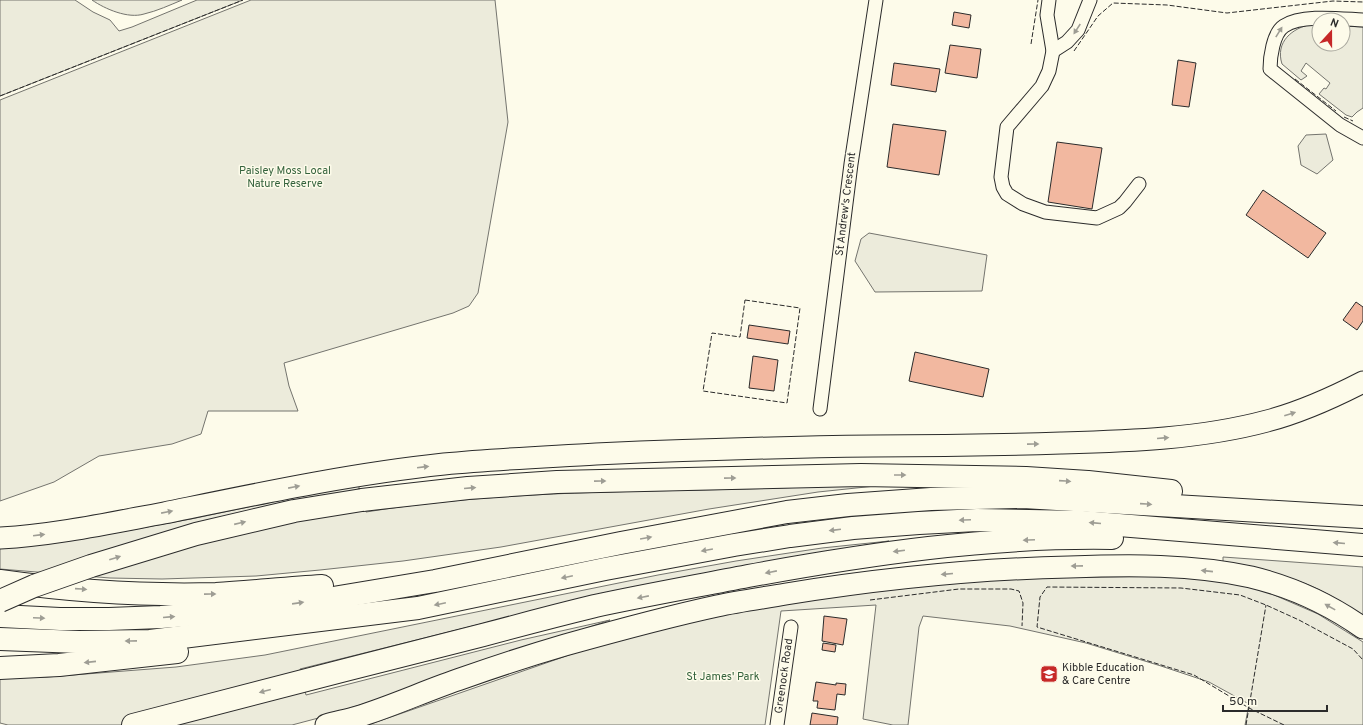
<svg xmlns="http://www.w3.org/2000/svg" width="1363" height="725" viewBox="0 0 1363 725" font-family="Overpass,sans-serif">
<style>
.green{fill:#ecebdb;stroke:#74746e}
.building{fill:#f2b8a0;stroke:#2b2b2b}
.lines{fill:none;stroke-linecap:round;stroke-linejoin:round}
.minor-casing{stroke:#2b2b2b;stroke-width:15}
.trunk-casing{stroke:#2b2b2b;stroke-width:23}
.motorway-casing{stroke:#2b2b2b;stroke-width:24}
.minor{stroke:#fdfbea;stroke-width:13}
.trunk{stroke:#fdfbea;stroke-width:21}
.motorway{stroke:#fdfbea;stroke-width:22}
.motorway-bridge-casing{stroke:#2b2b2b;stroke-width:24;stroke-linecap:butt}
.motorway-bridge{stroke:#fdfbea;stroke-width:22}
.fence{stroke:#2b2b2b;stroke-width:1;stroke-dasharray:5 2;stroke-linecap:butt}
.oneway{fill:#9e9d94}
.labels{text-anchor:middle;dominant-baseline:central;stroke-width:3;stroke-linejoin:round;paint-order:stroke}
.park-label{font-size:11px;fill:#34623c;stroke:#fdfbea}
.street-label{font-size:11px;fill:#2b2b2b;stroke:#fdfbea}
.poi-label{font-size:11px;fill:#2b2b2b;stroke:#fdfbea;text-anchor:start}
</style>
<rect width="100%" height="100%" fill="#fdfbea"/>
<g class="green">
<path d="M 0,0 L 75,0 L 93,12 L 110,20 L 119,31 L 132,27 L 197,0 L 243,0 L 0,96 Z"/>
<path d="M 92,0 L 182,0 C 170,5 157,11 144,14 C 128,19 105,9 92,0 Z"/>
<path d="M 251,0 L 495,0 L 508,122 L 478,293 L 469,306 L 453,313 L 284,363 L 289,386 L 298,411 L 208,411 L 201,434 L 172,444 L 99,456 L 54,482 L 0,501 L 0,100 Z"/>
<path d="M 1312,24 L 1319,25 L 1319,44 L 1343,44 L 1343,26 L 1363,27 L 1363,108 L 1357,112 L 1352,117 L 1346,115 L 1319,94 L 1324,88 L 1326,89 L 1330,83 L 1306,63 L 1301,71 L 1307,76 L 1301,80 L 1282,64 C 1275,42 1292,28 1312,24 Z"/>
<path d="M 1326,134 L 1333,160 L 1317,174 L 1301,165 L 1298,146 L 1306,135 Z"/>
<path d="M 869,233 L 987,255 L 982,291 L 875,292 L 855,261 L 861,239 Z"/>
<path d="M 358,484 L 366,512 C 477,494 588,492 700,490 C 762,489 823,486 885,485 L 818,492 L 709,509 L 501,547 L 403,561 L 320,570 L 256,576 L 162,579 L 110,578 L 0,569 L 0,546 L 86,538 L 191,519 Z"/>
<path d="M 889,541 L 721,570 L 589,597 L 300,669 L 306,695 L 521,640 L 610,620 L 375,700 L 326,716 L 292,725 L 8,725 L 0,723 L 0,678 L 47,677 L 176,667 L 265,655 L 658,575 L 736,561 L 822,548 Z"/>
<path d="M 1223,557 L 1363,567 L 1363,616 C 1344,603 1323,590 1301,582 C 1276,574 1249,569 1223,563 Z"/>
<path d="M 1181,576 L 1251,585 L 1318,614 L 1363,642 L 1363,725 L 1245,725 L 1249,704 L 1209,682 L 1161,666 L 1086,643 L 1010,626 L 923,616 L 919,627 L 908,725 L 893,725 L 863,719 L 876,605 L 781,611 L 765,725 L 368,725 L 612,640 L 745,607 L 925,581 L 1024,578 Z"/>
</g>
<g class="building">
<path d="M 954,12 L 971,15 L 969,28 L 952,25 Z"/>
<path d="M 950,45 L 981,49 L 977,78 L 945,73 Z"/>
<path d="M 1178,60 L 1196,63 L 1189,107 L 1172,105 Z"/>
<path d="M 894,63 L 940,69 L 936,92 L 891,85 Z"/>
<path d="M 893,124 L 946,131 L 939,175 L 887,167 Z"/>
<path d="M 1057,142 L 1102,148 L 1092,209 L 1048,202 Z"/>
<path d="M 1263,190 L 1326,233 L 1308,258 L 1246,215 Z"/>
<path d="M 1356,302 L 1363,307 L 1363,321 L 1357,330 L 1343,320 Z"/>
<path d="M 749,325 L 790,331 L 788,344 L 747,338 Z"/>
<path d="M 915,352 L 989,369 L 983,397 L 909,381 Z"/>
<path d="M 753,356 L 778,360 L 774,391 L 749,388 Z"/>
<path d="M 824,616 L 847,619 L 843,645 L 822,641 Z"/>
<path d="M 823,643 L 836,645 L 835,652 L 822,650 Z"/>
<path d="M 816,682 L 836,685 L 836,683 L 846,684 L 845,695 L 837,694 L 835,710 L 817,708 L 818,701 L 813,701 Z"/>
<path d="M 812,713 L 838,717 L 837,725 L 810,725 Z"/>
</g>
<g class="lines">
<defs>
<g id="minor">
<path d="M 1049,0 L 1047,15 L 1053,51 L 1049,71 L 1042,86 L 1007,127 L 1001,177 L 1003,187 L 1007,194 L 1023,204 L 1045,212 L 1097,218 L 1119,208 L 1125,202 L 1139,184"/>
<path d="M 1363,20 C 1341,19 1302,14 1284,26 C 1273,33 1270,58 1270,69 L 1340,125 L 1363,138"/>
<path d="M 1053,51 L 1067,42 L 1078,30 L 1090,0"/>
<path d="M 820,409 L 851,164 L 876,0"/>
<path d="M 777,725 L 791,627"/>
</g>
<g id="trunk">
<path d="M 0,538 C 55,535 110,523 164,513 C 257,494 350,474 444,464 C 495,459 546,457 596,454 C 689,450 781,447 873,446 C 936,446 998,445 1061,443 C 1129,441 1200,439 1267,421 C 1301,412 1332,398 1363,382"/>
<path d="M 326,725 C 336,722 347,720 357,717 C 393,706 427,690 463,678 C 497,666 531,655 565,645 C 615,631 666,617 717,606 C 739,601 763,598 786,594 C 879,579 974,569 1069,567 C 1129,565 1192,564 1251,577 C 1292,587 1329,604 1363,628"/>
</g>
<g id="motorway">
<path d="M 362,500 L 468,488 L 557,482 L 861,475 L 1026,478 L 1088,482 L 1171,491"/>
<path d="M 0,581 C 71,591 144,596 216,594 C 251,592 287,588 322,586"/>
<path d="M 0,616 L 60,619 L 109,619 L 161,617 L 238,611 L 327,599 L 435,581 L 621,543 L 787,512 L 848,505 L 931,499 L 1023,497 L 1363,517"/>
<path d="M 0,639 L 79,642 L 150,641 L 418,608 L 605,569 L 734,545 L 790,536 L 853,528 L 919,523 L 977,520 L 1082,522 L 1363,545"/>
<path d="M 0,668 L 59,665 L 177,652"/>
<path d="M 133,725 C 250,695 366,664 483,635 C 520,625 558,615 595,606 C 646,595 697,586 748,576 C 868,554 989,536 1112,538"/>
</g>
</defs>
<use href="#minor" class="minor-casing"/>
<use href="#trunk" class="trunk-casing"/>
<use href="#motorway" class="motorway-casing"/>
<use href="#minor" class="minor"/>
<use href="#trunk" class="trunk"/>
<use href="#motorway" class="motorway"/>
<defs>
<path id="motorway-bridge" d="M 0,601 L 34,586 L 91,566 L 196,534 L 294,511 L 362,500"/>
</defs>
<use href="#motorway-bridge" class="motorway-bridge-casing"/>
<use href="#motorway-bridge" class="motorway-bridge"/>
<g class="fence">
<path d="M 1031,44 L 1038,0"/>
<path d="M 1074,51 L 1098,16 L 1113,3 L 1167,5 L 1227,13 L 1333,1 L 1363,2"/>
<path d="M 1295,79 L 1336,111"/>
<path d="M 0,96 L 243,0"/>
<path d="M 1344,117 L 1353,121"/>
<path d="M 745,300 L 800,308 L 787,403 L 703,391 L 712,333 L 740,337 Z"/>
<path d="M 870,600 L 959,589 L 1011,589 L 1019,591 L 1023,603 L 1022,626"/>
<path d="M 1246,725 L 1266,605"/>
<path d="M 1284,725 L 1249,708 L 1194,675 L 1037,627 L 1040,597 L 1047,587 L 1181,588 L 1240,595 L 1266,605 L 1299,620 L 1353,649 L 1363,660"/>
</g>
</g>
<defs><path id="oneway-solid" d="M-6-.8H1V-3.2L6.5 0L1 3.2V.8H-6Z"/></defs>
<g class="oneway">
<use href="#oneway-solid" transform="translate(1077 29) rotate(123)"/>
<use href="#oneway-solid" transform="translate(1279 32) rotate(-58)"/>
<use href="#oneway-solid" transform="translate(1290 414) rotate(-17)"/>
<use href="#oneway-solid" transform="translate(1163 438) rotate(-5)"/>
<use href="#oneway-solid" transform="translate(1033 444) rotate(-1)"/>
<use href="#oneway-solid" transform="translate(423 467) rotate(-7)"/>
<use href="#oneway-solid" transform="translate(900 475)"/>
<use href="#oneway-solid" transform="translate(730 478) rotate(-1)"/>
<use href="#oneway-solid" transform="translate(600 481) rotate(-1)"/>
<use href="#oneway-solid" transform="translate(1065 481) rotate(4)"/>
<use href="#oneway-solid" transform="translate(294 487) rotate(-11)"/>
<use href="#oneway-solid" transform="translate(470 488) rotate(-5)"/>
<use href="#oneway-solid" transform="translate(1146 504) rotate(4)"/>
<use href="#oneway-solid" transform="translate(167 512) rotate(-11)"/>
<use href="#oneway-solid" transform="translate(965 520) rotate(177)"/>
<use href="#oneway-solid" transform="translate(240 523) rotate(-13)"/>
<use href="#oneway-solid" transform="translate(1095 523) rotate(-175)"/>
<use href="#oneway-solid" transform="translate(835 530) rotate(173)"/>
<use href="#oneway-solid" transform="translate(39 535) rotate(-7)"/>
<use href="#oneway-solid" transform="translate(646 538) rotate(-10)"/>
<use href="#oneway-solid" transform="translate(1029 540) rotate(178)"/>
<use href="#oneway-solid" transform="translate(1339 543) rotate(-175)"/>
<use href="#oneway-solid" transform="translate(707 550) rotate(170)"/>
<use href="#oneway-solid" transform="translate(899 551) rotate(173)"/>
<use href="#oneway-solid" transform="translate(115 558) rotate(-17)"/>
<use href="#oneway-solid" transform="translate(1077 566) rotate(179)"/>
<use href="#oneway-solid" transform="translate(1207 571) rotate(-174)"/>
<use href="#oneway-solid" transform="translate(771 572) rotate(169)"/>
<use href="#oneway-solid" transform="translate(947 574) rotate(175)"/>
<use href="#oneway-solid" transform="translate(567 577) rotate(168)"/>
<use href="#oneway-solid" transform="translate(81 589) rotate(4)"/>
<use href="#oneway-solid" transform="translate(210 594) rotate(-1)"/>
<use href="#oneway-solid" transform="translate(643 597) rotate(169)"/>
<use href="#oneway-solid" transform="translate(298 603) rotate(-8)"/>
<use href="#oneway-solid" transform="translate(440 604) rotate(168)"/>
<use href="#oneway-solid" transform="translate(1330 607) rotate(-151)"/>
<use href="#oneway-solid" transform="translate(169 617) rotate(-5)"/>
<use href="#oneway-solid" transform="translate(39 618) rotate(3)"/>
<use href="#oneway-solid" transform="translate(131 641) rotate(179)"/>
<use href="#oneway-solid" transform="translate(90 662) rotate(174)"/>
<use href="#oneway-solid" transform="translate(265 691) rotate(165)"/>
</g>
<defs>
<symbol id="school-square" viewBox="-11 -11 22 22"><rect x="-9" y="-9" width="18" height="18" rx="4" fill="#c62828" stroke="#fdfbea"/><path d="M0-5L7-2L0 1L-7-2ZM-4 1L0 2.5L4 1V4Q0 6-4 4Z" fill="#fff"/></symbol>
</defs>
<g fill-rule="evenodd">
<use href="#school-square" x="1039" y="664" width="20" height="20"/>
</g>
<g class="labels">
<g class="park-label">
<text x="285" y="171">Paisley Moss Local<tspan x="285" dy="13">Nature Reserve</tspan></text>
<text x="723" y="677">St James' Park</text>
</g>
<g class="street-label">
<text transform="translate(846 204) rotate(-83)">St Andrew's Crescent</text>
<text transform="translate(784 676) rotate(-82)">Greenock Road</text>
</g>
<g class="poi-label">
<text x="1062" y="668">Kibble Education<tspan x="1062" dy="13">&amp; Care Centre</tspan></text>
</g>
</g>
<g transform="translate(1331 32) rotate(21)"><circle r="19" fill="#fdfbea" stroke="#a9a89e"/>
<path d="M0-3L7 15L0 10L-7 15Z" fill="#c62828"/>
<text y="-6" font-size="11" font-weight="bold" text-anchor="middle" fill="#2b2b2b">N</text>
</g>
<path d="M1223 705v6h104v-6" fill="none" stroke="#2b2b2b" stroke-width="2"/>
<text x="1229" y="705" font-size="12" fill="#2b2b2b" stroke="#fdfbea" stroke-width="3" paint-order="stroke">50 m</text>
</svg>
